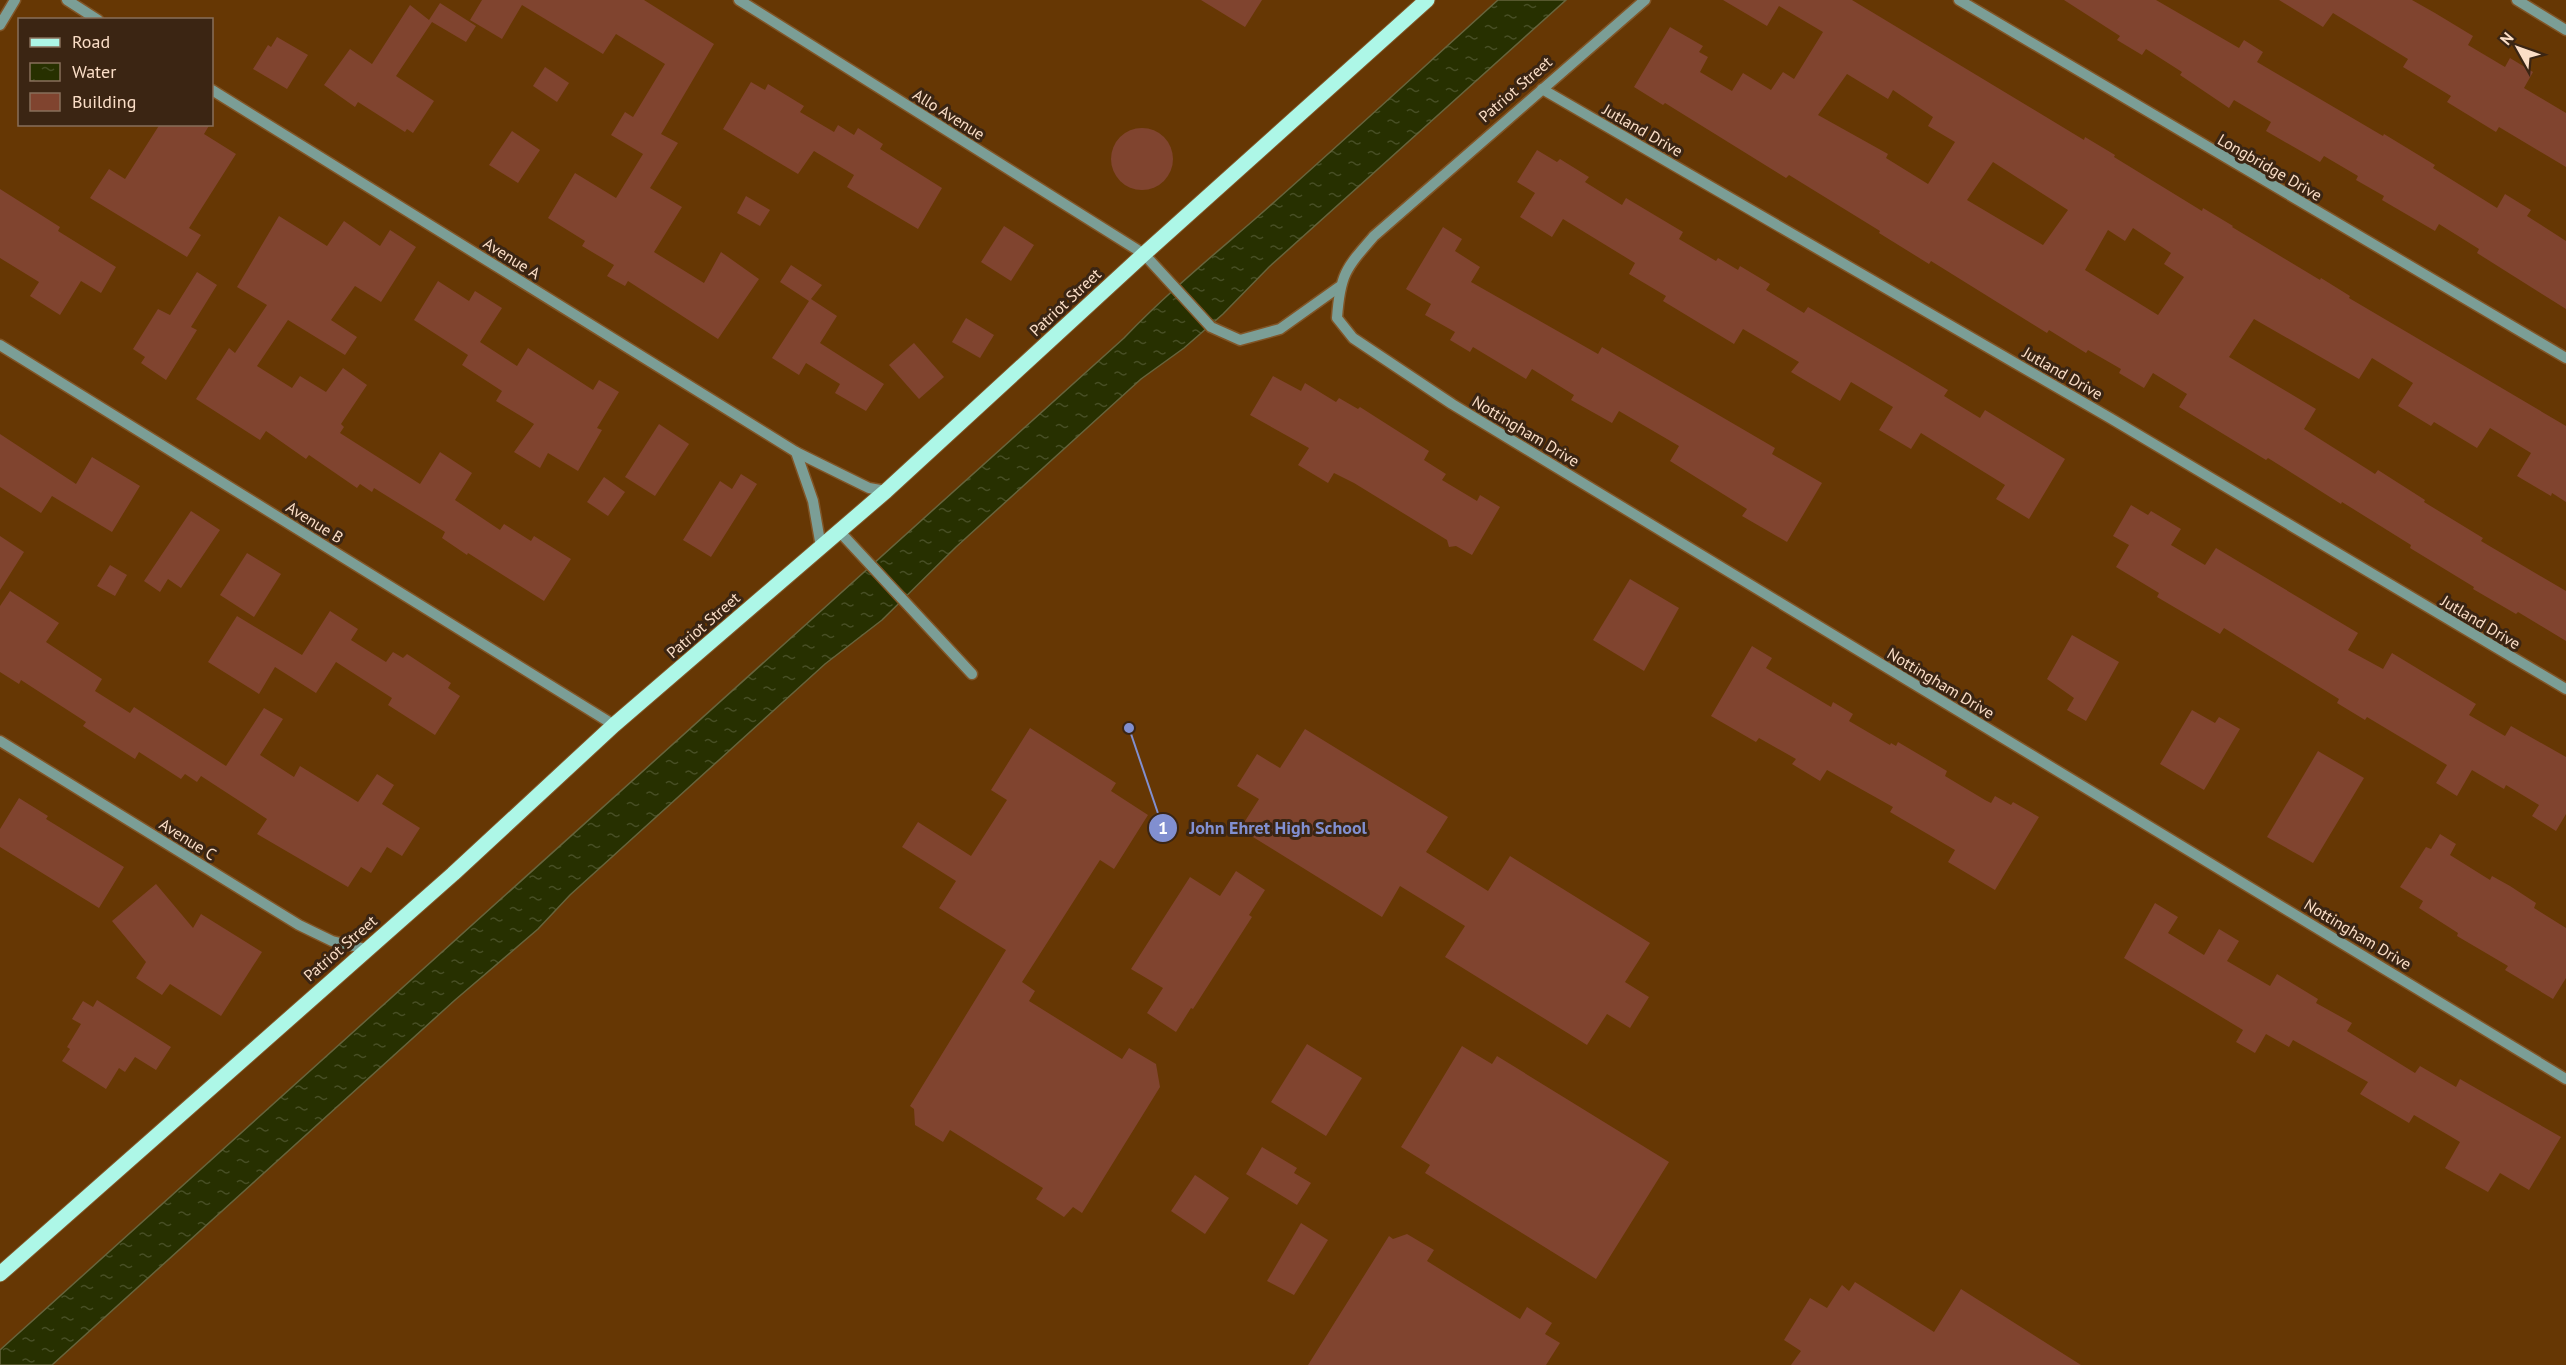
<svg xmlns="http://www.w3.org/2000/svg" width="2566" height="1365" viewBox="0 0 2566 1365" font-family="'PT Sans',sans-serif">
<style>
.water{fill:url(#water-ripples);stroke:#67643c;stroke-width:1.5}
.building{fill:#80442f;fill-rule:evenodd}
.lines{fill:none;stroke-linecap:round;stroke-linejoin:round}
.minor-casing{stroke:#815527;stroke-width:13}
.major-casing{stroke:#815527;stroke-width:17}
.minor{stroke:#7b9e96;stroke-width:10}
.major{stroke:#adf7e7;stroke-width:15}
.labels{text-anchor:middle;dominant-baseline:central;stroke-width:6;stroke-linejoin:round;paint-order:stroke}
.street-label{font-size:16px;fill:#fbdec7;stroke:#3b2513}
.leader{fill:none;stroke:#818fd0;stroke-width:2}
.callout-dot{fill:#818fd0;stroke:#3b2513;stroke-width:2}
.mark-label{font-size:18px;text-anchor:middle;font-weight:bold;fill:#fff}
.callout-label{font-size:18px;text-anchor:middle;font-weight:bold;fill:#818fd0;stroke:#3b2513;stroke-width:6;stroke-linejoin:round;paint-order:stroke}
</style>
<defs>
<pattern id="water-ripples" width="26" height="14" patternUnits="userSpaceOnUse" patternTransform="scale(1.5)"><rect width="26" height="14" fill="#273000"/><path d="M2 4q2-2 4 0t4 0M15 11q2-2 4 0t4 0" fill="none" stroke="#474e24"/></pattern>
</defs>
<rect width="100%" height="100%" fill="#663704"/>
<path class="water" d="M 1498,0 L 1566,0 L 1269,267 L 1223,314 L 1184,348 L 1141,379 L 956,547 L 882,620 L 825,664 L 570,895 L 538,929 L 455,1000 L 52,1365 L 0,1365 L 0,1350 L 1124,338 C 1165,295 1210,258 1255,219 C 1337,147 1417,73 1498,0 Z"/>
<g class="building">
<path d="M 482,0 L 644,0 L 714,44 L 661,134 L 678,143 L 650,188 L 682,207 L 654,252 L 704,283 L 721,252 L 759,279 L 718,339 L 628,281 L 625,286 L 607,276 L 614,265 L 582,246 L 585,241 L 548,218 L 575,173 L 616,198 L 643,154 L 611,135 L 625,112 L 633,117 L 665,64 L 616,34 L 603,54 L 522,5 L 502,39 L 470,20 Z"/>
<path d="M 1201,0 L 1262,0 L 1245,27 Z"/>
<path d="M 1723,0 L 1852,0 L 2084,140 L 2085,137 L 2115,155 L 2114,157 L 2202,211 L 2203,208 L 2233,226 L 2232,227 L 2320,280 L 2321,278 L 2350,296 L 2349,298 L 2566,426 L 2566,502 L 2552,493 L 2551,496 L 2517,476 L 2531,453 L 2490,428 L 2477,448 L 2434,422 L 2431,426 L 2398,406 L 2413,383 L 2372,358 L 2359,379 L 2254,319 L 2229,357 L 2316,409 L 2304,429 L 2375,474 L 2378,470 L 2425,500 L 2424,502 L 2483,538 L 2481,541 L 2566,591 L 2566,641 L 2518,612 L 2516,614 L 2473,589 L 2474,587 L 2410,548 L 2411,545 L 2342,502 L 2341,504 L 2268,458 L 2266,460 L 2179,407 L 2187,394 L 2153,373 L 2144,388 L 2119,373 L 2121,369 L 2088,350 L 2086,353 L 2049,330 L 2047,333 L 1931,261 L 1929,264 L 1879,233 L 1880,231 L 1789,175 L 1786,178 L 1665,103 L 1663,105 L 1634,87 L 1670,27 L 1703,46 L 1699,52 L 1708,57 L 1700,72 L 1732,91 L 1743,73 L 1771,90 L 1783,72 L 1794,79 L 1823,32 L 1779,6 L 1767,26 ZM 1847,74 L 1888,99 L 1893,90 L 1933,117 L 1928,126 L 1955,142 L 1928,184 L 1886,158 L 1888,154 L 1818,115 ZM 1993,162 L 2068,210 L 2043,245 L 1967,200 ZM 2133,228 L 2171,253 L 2164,264 L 2184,277 L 2158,315 L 2085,270 L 2108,230 L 2125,241 Z"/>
<path d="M 2064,0 L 2156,0 L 2239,48 L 2244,40 L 2263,52 L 2257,62 L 2383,136 L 2384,134 L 2435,165 L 2433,168 L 2497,208 L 2505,194 L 2531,210 L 2527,216 L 2566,241 L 2566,309 L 2477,253 L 2479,249 L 2439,224 L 2435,231 L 2382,200 L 2384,196 L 2356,180 L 2358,176 L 2324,156 L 2320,162 L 2266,131 L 2271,122 L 2234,100 L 2229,108 L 2180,75 L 2182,72 L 2146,49 L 2142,55 L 2117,40 L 2120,36 Z"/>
<path d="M 2279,0 L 2412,0 L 2435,13 L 2473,36 L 2468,45 L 2505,67 L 2510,58 L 2533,72 L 2524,88 L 2566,113 L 2566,167 L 2499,127 L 2496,132 L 2447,102 L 2451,96 L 2403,67 L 2408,59 L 2333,13 L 2323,27 Z"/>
<path d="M 440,3 L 476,26 L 466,42 L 432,22 L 396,76 L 434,101 L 413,133 L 407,129 L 405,132 L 358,102 L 355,107 L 324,85 L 350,49 L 372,64 L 410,5 L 429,20 Z"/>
<path d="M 277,37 L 308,55 L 287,89 L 253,69 L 268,45 L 271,47 Z"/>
<path d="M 545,67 L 569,83 L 557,102 L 533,86 Z"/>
<path d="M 751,82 L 765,90 L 768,84 L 804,106 L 800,112 L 834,132 L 838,125 L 854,135 L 858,128 L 883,144 L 880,149 L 942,188 L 918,229 L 847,187 L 854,175 L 814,151 L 798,174 L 723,129 Z"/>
<path d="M 160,124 L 210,124 L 204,134 L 236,154 L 189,228 L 201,235 L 187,257 L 90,198 L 109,169 L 125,179 Z"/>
<circle cx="1142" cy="159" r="31"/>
<path d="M 512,131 L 540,150 L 518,183 L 489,165 Z"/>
<path d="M 1537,150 L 1557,162 L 1560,159 L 1589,177 L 1585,182 L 1622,205 L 1626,198 L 1683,232 L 1679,239 L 1716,261 L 1718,258 L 1738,270 L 1740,266 L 1770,284 L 1766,290 L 1804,313 L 1808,307 L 1905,364 L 1948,390 L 1944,396 L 1980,418 L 1985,410 L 2065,459 L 2029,519 L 1996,499 L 2005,485 L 1921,433 L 1911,449 L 1879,430 L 1893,407 L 1851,382 L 1840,401 L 1791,372 L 1799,362 L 1743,329 L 1734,344 L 1663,301 L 1666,296 L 1629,274 L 1635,263 L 1563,219 L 1552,237 L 1520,217 L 1535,193 L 1517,182 Z"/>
<path d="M 0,189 L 60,227 L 58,231 L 116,267 L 101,293 L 81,281 L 60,315 L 30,296 L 39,282 L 0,258 Z"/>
<path d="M 746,196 L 770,210 L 760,226 L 737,213 Z"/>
<path d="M 279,216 L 327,246 L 344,221 L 380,246 L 390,230 L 416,247 L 381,302 L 355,286 L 331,320 L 357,337 L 345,355 L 288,320 L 257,366 L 292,388 L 300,376 L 326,392 L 343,368 L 367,385 L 341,424 L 344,427 L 340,433 L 420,484 L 440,452 L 472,473 L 455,500 L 500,530 L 504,524 L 531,541 L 534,536 L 571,559 L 544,601 L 468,553 L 467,555 L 442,538 L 445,532 L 374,488 L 372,492 L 360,484 L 357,488 L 309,455 L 306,459 L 266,431 L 260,440 L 196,399 L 229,348 L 235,353 L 267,305 L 237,287 Z"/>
<path d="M 1004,226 L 1034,245 L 1011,281 L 981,262 Z"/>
<path d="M 1443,227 L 1462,239 L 1455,251 L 1480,267 L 1471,282 L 1598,354 L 1602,347 L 1775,448 L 1772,454 L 1822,483 L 1787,542 L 1742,516 L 1747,509 L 1670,461 L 1679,446 L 1619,411 L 1612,423 L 1571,400 L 1574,395 L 1532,369 L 1526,379 L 1473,347 L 1470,352 L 1450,340 L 1455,332 L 1425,315 L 1431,304 L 1406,289 Z"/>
<path d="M 791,265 L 822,285 L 811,299 L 837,316 L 820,343 L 884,384 L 866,411 L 835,393 L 840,384 L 806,363 L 799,375 L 772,358 L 809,301 L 780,282 Z"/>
<path d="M 197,272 L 217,285 L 191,327 L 197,330 L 166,380 L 141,363 L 145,357 L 133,349 L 158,309 L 170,315 Z"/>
<path d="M 438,281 L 469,301 L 475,291 L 502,308 L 480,342 L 517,366 L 528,348 L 593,390 L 599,380 L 619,392 L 597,428 L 602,430 L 578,471 L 548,453 L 540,468 L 514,452 L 534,424 L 496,401 L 502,391 L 462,365 L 468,355 L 414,320 Z"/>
<path d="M 966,318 L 994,335 L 980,358 L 952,342 Z"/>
<path d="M 914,343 L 944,377 L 919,399 L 889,365 Z"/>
<path d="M 1273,376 L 1301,391 L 1305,383 L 1336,402 L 1339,398 L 1358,409 L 1360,407 L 1429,451 L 1424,460 L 1446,474 L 1442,480 L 1477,501 L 1480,495 L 1500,507 L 1472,555 L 1456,546 L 1449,547 L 1447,540 L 1354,483 L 1334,473 L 1328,483 L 1298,465 L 1309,448 L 1250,415 Z"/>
<path d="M 659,424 L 689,444 L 655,496 L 625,477 Z"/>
<path d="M 0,434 L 76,484 L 92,457 L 140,486 L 112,532 L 52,496 L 41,513 L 0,487 Z"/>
<path d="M 741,474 L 757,484 L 711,557 L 683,540 L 720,481 L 732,489 Z"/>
<path d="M 604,477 L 625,492 L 608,516 L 587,502 Z"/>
<path d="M 2131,505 L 2148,515 L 2151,511 L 2181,529 L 2171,545 L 2205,565 L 2216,548 L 2358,633 L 2348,650 L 2383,669 L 2392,653 L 2476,704 L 2469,715 L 2505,736 L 2511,726 L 2566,757 L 2566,814 L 2556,831 L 2532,816 L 2539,805 L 2506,785 L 2504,789 L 2472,770 L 2457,796 L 2436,783 L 2447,765 L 2367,717 L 2365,720 L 2337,703 L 2339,699 L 2224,628 L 2220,634 L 2157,597 L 2159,593 L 2116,567 L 2129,545 L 2113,536 Z"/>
<path d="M 191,511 L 220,530 L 181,588 L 168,579 L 160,592 L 144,581 Z"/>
<path d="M 0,536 L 24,552 L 0,590 Z"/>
<path d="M 247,553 L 281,574 L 254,617 L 220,595 Z"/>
<path d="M 110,565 L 127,575 L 115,596 L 97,586 Z"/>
<path d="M 1630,579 L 1679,608 L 1644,671 L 1593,640 Z"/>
<path d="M 10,591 L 59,623 L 46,642 L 102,679 L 95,691 L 130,713 L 134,707 L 226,766 L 264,708 L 283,719 L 260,755 L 294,777 L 300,766 L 358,802 L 377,774 L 394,785 L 382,804 L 420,828 L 402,856 L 387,847 L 371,873 L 361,867 L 348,887 L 257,834 L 267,819 L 201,776 L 197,782 L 185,774 L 181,779 L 139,752 L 135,759 L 83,726 L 86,722 L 21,680 L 19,684 L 0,672 L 0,606 Z"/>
<path d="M 330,611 L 358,629 L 351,640 L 386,662 L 393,652 L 403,658 L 407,654 L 451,683 L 448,688 L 460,696 L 435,735 L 388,705 L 392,698 L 336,662 L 316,693 L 275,667 L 259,694 L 208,662 L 237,616 L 302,655 Z"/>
<path d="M 2072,635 L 2119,662 L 2086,721 L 2067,710 L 2074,698 L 2047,679 Z"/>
<path d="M 1752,646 L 1772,658 L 1766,668 L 1831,707 L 1833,702 L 1853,714 L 1849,721 L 1890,745 L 1891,743 L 1896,746 L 1898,742 L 1947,771 L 1945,776 L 1985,800 L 1991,803 L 1995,796 L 2011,805 L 2013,802 L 2039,817 L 1995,890 L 1948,862 L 1955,850 L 1890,812 L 1893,807 L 1827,770 L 1820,781 L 1792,764 L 1796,759 L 1759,738 L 1756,742 L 1711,716 Z"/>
<path d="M 2192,710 L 2215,723 L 2219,717 L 2240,729 L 2204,790 L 2160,764 Z"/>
<path d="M 1030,728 L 1116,783 L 1111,791 L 1148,815 L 1114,869 L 1100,860 L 1022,982 L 1035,991 L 1029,1001 L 1122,1059 L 1129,1048 L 1156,1064 L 1160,1087 L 1082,1213 L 1073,1207 L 1064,1217 L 1036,1199 L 1043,1188 L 950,1130 L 943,1142 L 915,1125 L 914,1109 L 910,1106 L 1006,950 L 939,908 L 956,881 L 902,847 L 918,822 L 971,856 L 1007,800 L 991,790 Z"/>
<path d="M 1305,729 L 1448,817 L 1426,852 L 1488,891 L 1510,856 L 1650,943 L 1625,982 L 1649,997 L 1630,1028 L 1607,1014 L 1587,1045 L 1445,957 L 1465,926 L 1400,886 L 1382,917 L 1240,829 L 1259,799 L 1237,786 L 1257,754 L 1280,768 Z"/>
<path d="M 2318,751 L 2364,778 L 2313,863 L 2267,837 Z"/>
<path d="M 19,798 L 48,816 L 46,819 L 124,867 L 99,908 L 0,847 L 0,829 Z"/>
<path d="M 2440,834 L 2456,844 L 2450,855 L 2490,880 L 2492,876 L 2510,886 L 2536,903 L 2534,908 L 2566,928 L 2566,978 L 2553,999 L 2505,970 L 2508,966 L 2457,936 L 2458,933 L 2419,908 L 2423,901 L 2400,887 L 2426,847 L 2431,849 Z"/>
<path d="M 1236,871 L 1265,890 L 1249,915 L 1252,917 L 1193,1009 L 1191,1008 L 1176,1032 L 1147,1013 L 1163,988 L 1131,969 L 1190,877 L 1220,896 Z"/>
<path d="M 156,884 L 193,928 L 201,914 L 262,952 L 221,1016 L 170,984 L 162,995 L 136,978 L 146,962 L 112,921 Z"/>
<path d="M 2155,903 L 2178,917 L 2168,933 L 2204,955 L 2219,929 L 2239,941 L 2227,961 L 2270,986 L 2277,974 L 2318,999 L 2316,1003 L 2352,1023 L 2347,1031 L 2415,1073 L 2420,1066 L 2456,1087 L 2460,1079 L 2561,1137 L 2529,1190 L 2500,1173 L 2488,1192 L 2445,1168 L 2460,1142 L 2414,1115 L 2409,1123 L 2360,1094 L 2368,1082 L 2293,1040 L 2289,1047 L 2266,1034 L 2255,1053 L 2236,1042 L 2243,1030 L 2124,958 Z"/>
<path d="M 97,1000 L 171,1047 L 156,1070 L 135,1057 L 125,1072 L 119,1068 L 106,1089 L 62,1061 L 70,1049 L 67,1047 L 81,1024 L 72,1019 L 83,1001 L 93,1007 Z"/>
<path d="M 1307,1044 L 1362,1078 L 1326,1136 L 1271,1102 Z"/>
<path d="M 1462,1046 L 1492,1064 L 1497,1056 L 1669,1162 L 1596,1279 L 1425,1173 L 1430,1165 L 1401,1147 Z"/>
<path d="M 1262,1147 L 1297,1168 L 1294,1173 L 1311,1183 L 1297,1205 L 1246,1174 Z"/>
<path d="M 1195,1175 L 1229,1198 L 1205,1234 L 1171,1211 Z"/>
<path d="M 1301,1223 L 1328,1240 L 1294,1295 L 1267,1281 Z"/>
<path d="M 1407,1234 L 1434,1250 L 1427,1261 L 1520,1319 L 1527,1307 L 1552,1323 L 1545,1334 L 1560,1343 L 1546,1365 L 1308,1365 L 1389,1236 L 1393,1239 Z"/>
<path d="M 1855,1282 L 1934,1332 L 1961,1289 L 2081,1365 L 1791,1365 L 1801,1351 L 1784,1340 L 1810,1298 L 1827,1308 L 1842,1285 L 1849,1291 Z"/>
</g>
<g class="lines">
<defs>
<g id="minor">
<path d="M 67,0 L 98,20"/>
<path d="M 739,0 L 1144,254 L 1211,327 L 1240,340 L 1280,329 L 1339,287"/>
<path d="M 1645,0 L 1374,236 C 1346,268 1340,274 1337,318 L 1353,338 L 1452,404 L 2566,1079"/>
<path d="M 1959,0 L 2566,358"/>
<path d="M 2517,0 L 2566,30"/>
<path d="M 0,25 L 15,0"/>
<path d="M 1542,89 L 2110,418 L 2566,689"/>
<path d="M 212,90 L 796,452 L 869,488 L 886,491"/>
<path d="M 0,345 L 614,725"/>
<path d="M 796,452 L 813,501 L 821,547"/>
<path d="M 839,531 L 972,674"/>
<path d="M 0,741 L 299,925 L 332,941 L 366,949"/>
</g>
<path id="major" d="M 0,1274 L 453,874 L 614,725 L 886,491 L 1144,254 L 1427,0"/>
</defs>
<use href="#minor" class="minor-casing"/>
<use href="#major" class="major-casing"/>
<use href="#minor" class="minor"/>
<use href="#major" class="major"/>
</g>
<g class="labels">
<g class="street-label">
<text transform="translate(1515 89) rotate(-41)">Patriot Street</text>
<text transform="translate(949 114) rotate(32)">Allo Avenue</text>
<text transform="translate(1643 130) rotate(30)">Jutland Drive</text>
<text transform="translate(2270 167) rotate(30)">Longbridge Drive</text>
<text transform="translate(512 258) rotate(32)">Avenue A</text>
<text transform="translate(1065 302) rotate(-43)">Patriot Street</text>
<text transform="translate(2063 373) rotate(30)">Jutland Drive</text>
<text transform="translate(1526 431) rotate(31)">Nottingham Drive</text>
<text transform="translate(315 522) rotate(32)">Avenue B</text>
<text transform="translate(2481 622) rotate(31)">Jutland Drive</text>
<text transform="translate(703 625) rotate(-41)">Patriot Street</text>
<text transform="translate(1941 683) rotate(31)">Nottingham Drive</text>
<text transform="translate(188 839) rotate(32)">Avenue C</text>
<text transform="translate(2358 934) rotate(31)">Nottingham Drive</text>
<text transform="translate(340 948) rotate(-41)">Patriot Street</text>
</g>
</g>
<path class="leader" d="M1129 728L1163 828"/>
<g class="callout-dot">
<circle cx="1129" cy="728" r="6"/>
<circle cx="1163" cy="828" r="15"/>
</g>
<g class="mark-label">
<text x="1163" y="834">1</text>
</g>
<g class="callout-label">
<text x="1278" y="834">John Ehret High School</text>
</g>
<rect x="18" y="18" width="195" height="108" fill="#3b2513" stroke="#886f5b" stroke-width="1.5"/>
<rect x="30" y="38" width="30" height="9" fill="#adf7e7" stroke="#886f5b" stroke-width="1.5"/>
<text x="72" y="48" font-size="18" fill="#fbdec7">Road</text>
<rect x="30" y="63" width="30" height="18" fill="url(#water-ripples)" stroke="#886f5b" stroke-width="1.5"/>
<text x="72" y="78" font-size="18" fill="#fbdec7">Water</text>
<rect x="30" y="93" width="30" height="18" fill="#80442f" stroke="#886f5b" stroke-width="1.5"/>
<text x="72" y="108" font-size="18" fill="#fbdec7">Building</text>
<g transform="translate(2518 48) rotate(310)" stroke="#3b2513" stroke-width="4.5" paint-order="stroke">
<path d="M0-4.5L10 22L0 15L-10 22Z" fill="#fbdec7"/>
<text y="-9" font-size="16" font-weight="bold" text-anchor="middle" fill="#fbdec7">N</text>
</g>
</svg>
